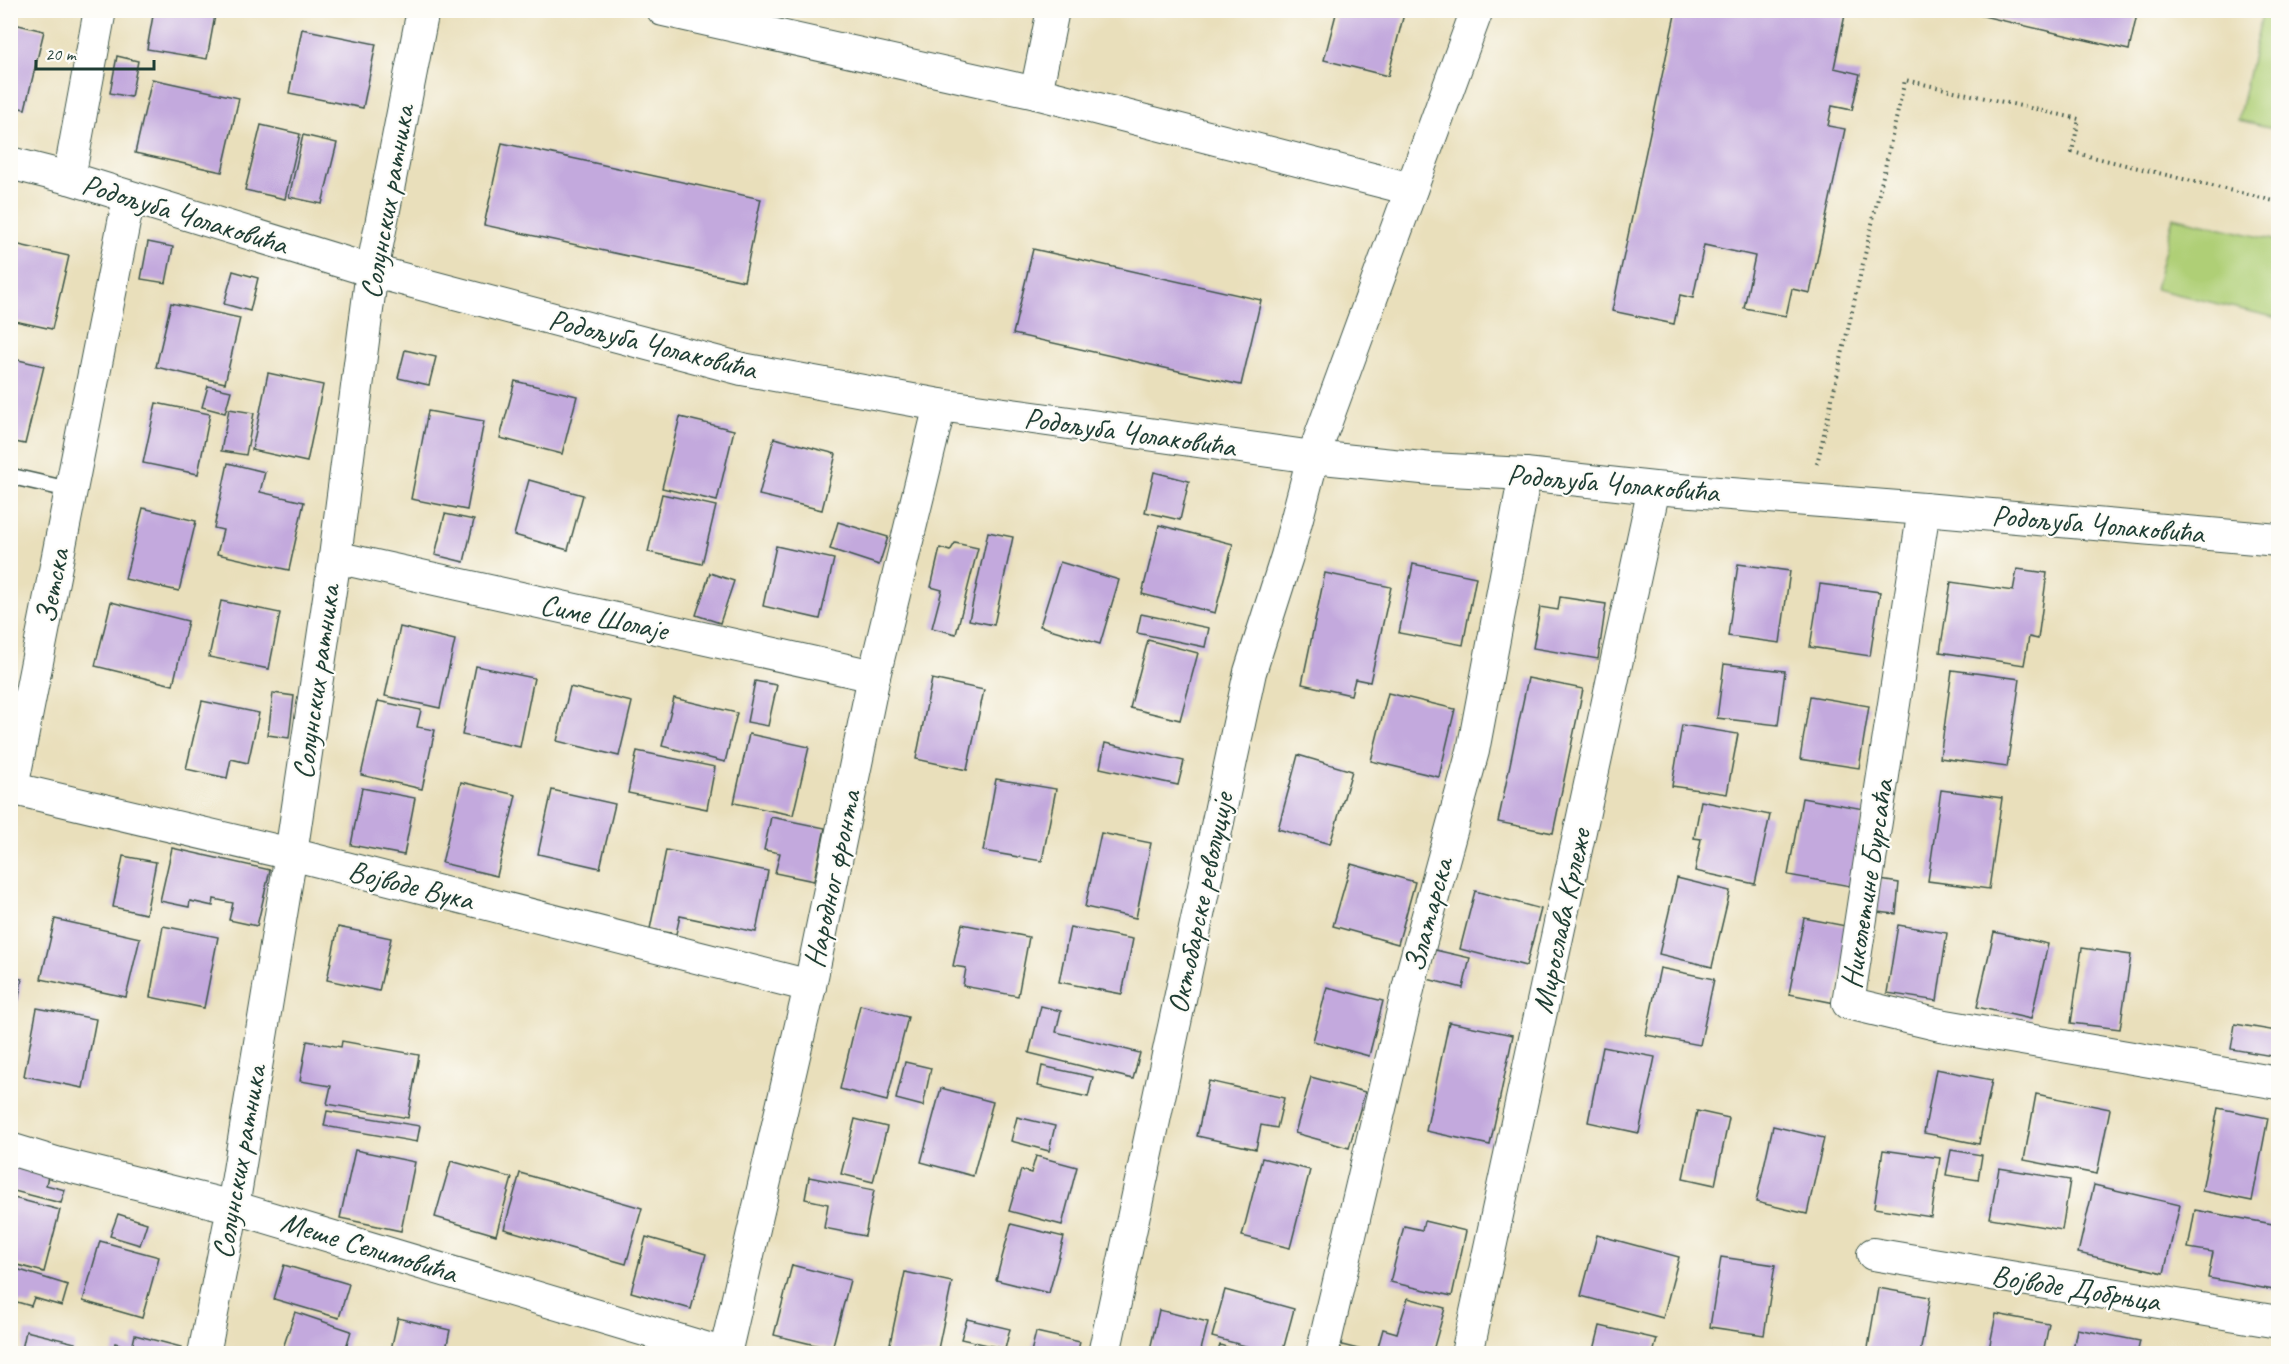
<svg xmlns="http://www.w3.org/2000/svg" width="2289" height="1364" viewBox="0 0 2289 1364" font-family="Caveat,sans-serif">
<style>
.green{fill:#afcf76;stroke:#678655;stroke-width:1.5}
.building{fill:#c3a9dd}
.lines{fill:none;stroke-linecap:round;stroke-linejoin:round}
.service-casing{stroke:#3d5548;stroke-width:18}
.minor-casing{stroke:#3d5548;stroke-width:34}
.path{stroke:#3d5548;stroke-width:4;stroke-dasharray:1.5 4.5;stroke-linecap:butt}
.service{stroke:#fff;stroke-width:15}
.minor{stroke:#fff;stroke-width:32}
.labels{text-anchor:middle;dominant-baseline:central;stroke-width:4.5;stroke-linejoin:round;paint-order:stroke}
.street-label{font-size:30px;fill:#1f3d34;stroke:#fdfcf7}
</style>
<rect width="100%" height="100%" fill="#fdfcf7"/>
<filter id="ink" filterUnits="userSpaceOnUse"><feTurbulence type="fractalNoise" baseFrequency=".0167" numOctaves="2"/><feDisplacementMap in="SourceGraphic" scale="12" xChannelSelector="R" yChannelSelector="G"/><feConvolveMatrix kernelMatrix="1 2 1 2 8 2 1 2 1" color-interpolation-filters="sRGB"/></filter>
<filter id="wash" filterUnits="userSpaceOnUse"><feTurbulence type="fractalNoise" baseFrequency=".008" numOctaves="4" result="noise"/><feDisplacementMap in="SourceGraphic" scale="24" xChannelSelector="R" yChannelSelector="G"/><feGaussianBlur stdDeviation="1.35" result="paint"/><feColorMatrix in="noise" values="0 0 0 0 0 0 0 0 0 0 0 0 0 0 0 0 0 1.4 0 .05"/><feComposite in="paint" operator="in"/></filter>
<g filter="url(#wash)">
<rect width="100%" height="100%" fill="#e9dfbb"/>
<g class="green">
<path d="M 2263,10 L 2278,11 L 2278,129 L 2238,120 Z"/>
<path d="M 2173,217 L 2278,241 L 2278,318 L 2155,289 Z"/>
</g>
<g id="blocks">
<g class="building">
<path d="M 154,10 L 216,10 L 207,59 L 147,49 Z"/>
<path d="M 1337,10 L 1405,10 L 1388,76 L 1324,60 Z"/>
<path d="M 1676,10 L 1846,10 L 1834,68 L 1860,74 L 1852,110 L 1832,106 L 1828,126 L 1845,129 L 1810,293 L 1792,289 L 1786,316 L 1744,308 L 1755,256 L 1704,245 L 1693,298 L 1680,295 L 1674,324 L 1612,311 Z"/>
<path d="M 1970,10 L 2138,10 L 2129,50 L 1970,13 Z"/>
<path d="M 10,23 L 44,31 L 25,109 L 10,106 Z"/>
<path d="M 302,29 L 376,44 L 363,108 L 289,93 Z"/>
<path d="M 117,56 L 138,61 L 131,97 L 110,93 Z"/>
<path d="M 152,79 L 239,98 L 222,172 L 135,153 Z"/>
<path d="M 261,125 L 300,134 L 285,199 L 245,190 Z"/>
<path d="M 303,135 L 337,143 L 322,204 L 289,197 Z"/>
<path d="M 502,143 L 761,199 L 744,281 L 484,225 Z"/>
<path d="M 148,242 L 173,247 L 166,283 L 141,279 Z"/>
<path d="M 10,243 L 69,256 L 52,329 L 10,320 Z"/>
<path d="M 1033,249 L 1261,300 L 1241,385 L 1013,334 Z"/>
<path d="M 233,271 L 258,278 L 250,311 L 224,304 Z"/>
<path d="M 171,303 L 240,318 L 225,383 L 156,367 Z"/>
<path d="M 405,350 L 436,357 L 429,385 L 398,378 Z"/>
<path d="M 10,358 L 44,366 L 25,444 L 10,441 Z"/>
<path d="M 268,373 L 323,385 L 307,462 L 252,450 Z"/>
<path d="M 515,381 L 577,396 L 562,454 L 500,438 Z"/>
<path d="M 208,386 L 231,391 L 225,413 L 202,407 Z"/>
<path d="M 156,403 L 210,414 L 198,474 L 143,463 Z"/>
<path d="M 229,409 L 254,413 L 246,455 L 221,451 Z"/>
<path d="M 428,411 L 484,421 L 467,510 L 411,499 Z"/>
<path d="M 680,417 L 734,430 L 717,501 L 662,488 Z"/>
<path d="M 774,438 L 836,454 L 822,510 L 759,495 Z"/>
<path d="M 228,463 L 265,472 L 260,492 L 304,502 L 289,570 L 217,554 L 223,530 L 214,528 Z"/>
<path d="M 1154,472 L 1189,481 L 1180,520 L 1145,512 Z"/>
<path d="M 529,480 L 583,495 L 568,550 L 514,535 Z"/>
<path d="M 662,494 L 716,506 L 702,564 L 648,552 Z"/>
<path d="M 143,508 L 196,521 L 179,591 L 125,579 Z"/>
<path d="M 445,514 L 474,520 L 464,562 L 435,555 Z"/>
<path d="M 838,522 L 888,537 L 879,565 L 830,549 Z"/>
<path d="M 1159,525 L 1233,544 L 1215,613 L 1142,594 Z"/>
<path d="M 988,532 L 1013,537 L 994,625 L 969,620 Z"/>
<path d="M 955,543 L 978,548 L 956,634 L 932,628 L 942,590 L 931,587 L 940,548 L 950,551 Z"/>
<path d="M 776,546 L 834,559 L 820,619 L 763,606 Z"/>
<path d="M 1060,562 L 1119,580 L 1100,644 L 1040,626 Z"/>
<path d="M 1413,564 L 1476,577 L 1463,645 L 1399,633 Z"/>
<path d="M 1738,564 L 1790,571 L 1780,643 L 1728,636 Z"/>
<path d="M 2017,569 L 2047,573 L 2038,639 L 2029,637 L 2024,665 L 1940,652 L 1951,582 L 2013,591 Z"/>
<path d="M 710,573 L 734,581 L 720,623 L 696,615 Z"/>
<path d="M 1325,573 L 1391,587 L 1370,682 L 1355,679 L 1351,695 L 1302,684 Z"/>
<path d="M 1820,584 L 1880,592 L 1870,656 L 1810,647 Z"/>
<path d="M 1560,597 L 1606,604 L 1598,659 L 1533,648 L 1540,607 L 1558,610 Z"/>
<path d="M 221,601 L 280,613 L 269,669 L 209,657 Z"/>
<path d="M 111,602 L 188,621 L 173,685 L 95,666 Z"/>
<path d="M 1141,614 L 1209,628 L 1205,647 L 1137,633 Z"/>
<path d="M 400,627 L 455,640 L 440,708 L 385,696 Z"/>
<path d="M 1148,640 L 1198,653 L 1180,720 L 1130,708 Z"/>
<path d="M 1724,664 L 1785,671 L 1778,725 L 1717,718 Z"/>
<path d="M 476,666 L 534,678 L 520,747 L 462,735 Z"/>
<path d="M 1952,670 L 2020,679 L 2007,767 L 1940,758 Z"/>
<path d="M 1528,678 L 1583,689 L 1553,833 L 1498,822 Z"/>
<path d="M 932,679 L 984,690 L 967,770 L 916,759 Z"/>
<path d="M 755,681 L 777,685 L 768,726 L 747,722 Z"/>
<path d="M 570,687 L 632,702 L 619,756 L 557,741 Z"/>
<path d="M 273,693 L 294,696 L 289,738 L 268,735 Z"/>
<path d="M 1388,693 L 1455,709 L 1439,777 L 1371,761 Z"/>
<path d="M 1810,696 L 1869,706 L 1859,768 L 1800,759 Z"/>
<path d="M 674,698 L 737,713 L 725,762 L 662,746 Z"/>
<path d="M 202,701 L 259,713 L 248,763 L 231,759 L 227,778 L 186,769 Z"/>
<path d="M 378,701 L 421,710 L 417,727 L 435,730 L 422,789 L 361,775 Z"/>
<path d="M 1682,725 L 1738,734 L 1727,794 L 1672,786 Z"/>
<path d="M 749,734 L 809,747 L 793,815 L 734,803 Z"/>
<path d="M 1105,743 L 1184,761 L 1178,785 L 1100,768 Z"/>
<path d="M 637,751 L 715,767 L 707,809 L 628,793 Z"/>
<path d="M 1298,755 L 1352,771 L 1330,844 L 1278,829 Z"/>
<path d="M 996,779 L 1056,789 L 1042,861 L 983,851 Z"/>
<path d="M 461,782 L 516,795 L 497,876 L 442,863 Z"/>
<path d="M 362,788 L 415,798 L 404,855 L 351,845 Z"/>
<path d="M 552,790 L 615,804 L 600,868 L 538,854 Z"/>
<path d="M 1941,790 L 2002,798 L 1989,889 L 1928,881 Z"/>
<path d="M 1802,798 L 1864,809 L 1850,886 L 1788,875 Z"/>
<path d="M 1701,801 L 1770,815 L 1755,884 L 1695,871 L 1701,839 L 1694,838 Z"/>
<path d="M 771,817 L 825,828 L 814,881 L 775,873 L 780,853 L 764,850 Z"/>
<path d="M 1101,833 L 1151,843 L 1136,918 L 1085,907 Z"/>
<path d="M 172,848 L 270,870 L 257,926 L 229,920 L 233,903 L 214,899 L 213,906 L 190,901 L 189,907 L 160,901 Z"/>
<path d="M 666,850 L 768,871 L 756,932 L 680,916 L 676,934 L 650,929 Z"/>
<path d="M 123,856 L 156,862 L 146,914 L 113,907 Z"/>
<path d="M 1351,864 L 1415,882 L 1398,944 L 1333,926 Z"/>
<path d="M 1677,878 L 1730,891 L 1712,967 L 1659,954 Z"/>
<path d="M 1880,880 L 1899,883 L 1896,914 L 1877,912 Z"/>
<path d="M 1475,891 L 1541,909 L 1526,966 L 1460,949 Z"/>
<path d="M 1804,918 L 1851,927 L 1835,1003 L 1789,994 Z"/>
<path d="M 55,919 L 140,938 L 126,997 L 41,979 Z"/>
<path d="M 962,924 L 1029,937 L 1018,996 L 963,986 L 966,968 L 953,966 Z"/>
<path d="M 1898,925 L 1947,933 L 1937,1001 L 1887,993 Z"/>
<path d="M 163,926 L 218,937 L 204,1008 L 150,997 Z"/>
<path d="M 338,927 L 391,938 L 379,991 L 327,980 Z"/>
<path d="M 1070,927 L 1133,939 L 1122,994 L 1059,982 Z"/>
<path d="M 1994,932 L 2048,944 L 2031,1019 L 1977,1007 Z"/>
<path d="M 2082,948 L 2131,955 L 2120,1029 L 2071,1023 Z"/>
<path d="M 1435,950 L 1470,958 L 1463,988 L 1427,979 Z"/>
<path d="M 1660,968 L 1714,979 L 1700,1045 L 1646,1035 Z"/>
<path d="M 10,977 L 22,979 L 12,1038 L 10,1038 Z"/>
<path d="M 1327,987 L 1383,1001 L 1369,1056 L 1313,1041 Z"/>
<path d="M 860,1005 L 908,1017 L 887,1101 L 840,1089 Z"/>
<path d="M 1041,1006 L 1061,1011 L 1056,1032 L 1140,1053 L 1133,1079 L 1029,1053 Z"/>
<path d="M 37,1008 L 96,1019 L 83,1088 L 24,1076 Z"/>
<path d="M 1449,1022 L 1513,1035 L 1490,1145 L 1426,1131 Z"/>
<path d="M 2235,1024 L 2277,1031 L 2272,1056 L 2231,1049 Z"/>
<path d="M 307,1041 L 341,1047 L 342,1041 L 419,1055 L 408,1118 L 327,1104 L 331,1086 L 300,1081 Z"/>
<path d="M 1603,1047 L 1655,1057 L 1639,1133 L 1588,1122 Z"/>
<path d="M 905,1062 L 931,1068 L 923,1106 L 896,1099 Z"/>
<path d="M 1042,1066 L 1093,1077 L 1088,1097 L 1038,1086 Z"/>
<path d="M 1936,1069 L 1992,1080 L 1979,1144 L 1924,1133 Z"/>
<path d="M 1311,1077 L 1365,1092 L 1349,1148 L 1295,1133 Z"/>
<path d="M 1209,1081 L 1284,1098 L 1277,1128 L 1261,1125 L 1256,1149 L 1197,1136 Z"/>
<path d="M 941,1088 L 993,1102 L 973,1176 L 921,1162 Z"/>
<path d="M 2036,1094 L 2110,1109 L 2097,1174 L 2024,1160 Z"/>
<path d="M 2218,1108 L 2268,1118 L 2252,1201 L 2202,1191 Z"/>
<path d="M 327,1111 L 420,1126 L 417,1142 L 324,1126 Z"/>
<path d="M 1697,1111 L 1729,1118 L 1715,1185 L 1683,1178 Z"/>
<path d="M 1017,1117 L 1055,1126 L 1049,1151 L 1011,1141 Z"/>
<path d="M 855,1119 L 887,1127 L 873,1182 L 841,1174 Z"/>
<path d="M 1773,1126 L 1824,1138 L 1807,1214 L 1756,1202 Z"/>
<path d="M 355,1150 L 415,1162 L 401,1231 L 340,1218 Z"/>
<path d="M 1883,1150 L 1940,1158 L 1931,1217 L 1874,1208 Z"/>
<path d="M 1951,1150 L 1982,1155 L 1978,1180 L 1946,1175 Z"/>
<path d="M 1036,1156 L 1077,1167 L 1062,1225 L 1009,1211 L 1021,1170 L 1031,1173 Z"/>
<path d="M 1262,1158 L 1310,1170 L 1290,1248 L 1242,1236 Z"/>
<path d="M 451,1161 L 512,1178 L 496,1235 L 435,1217 Z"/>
<path d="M 10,1166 L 48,1176 L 46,1185 L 65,1190 L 61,1203 L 10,1190 Z"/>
<path d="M 1999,1168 L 2070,1180 L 2062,1230 L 1990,1218 Z"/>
<path d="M 520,1173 L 642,1208 L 626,1264 L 504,1229 Z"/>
<path d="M 809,1177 L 874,1190 L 865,1236 L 824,1228 L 828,1204 L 805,1199 Z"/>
<path d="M 2094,1185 L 2180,1205 L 2164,1273 L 2078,1253 Z"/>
<path d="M 10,1197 L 60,1210 L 44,1272 L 10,1263 Z"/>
<path d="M 2195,1210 L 2278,1225 L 2278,1263 L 2274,1290 L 2208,1278 L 2213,1252 L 2188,1248 Z"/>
<path d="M 118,1214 L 147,1223 L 140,1245 L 110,1236 Z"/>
<path d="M 1424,1221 L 1466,1231 L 1452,1296 L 1390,1282 L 1404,1226 L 1422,1230 Z"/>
<path d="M 1011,1224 L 1064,1237 L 1049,1293 L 996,1280 Z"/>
<path d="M 1597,1235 L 1679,1257 L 1663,1318 L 1581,1296 Z"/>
<path d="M 646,1237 L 706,1254 L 691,1309 L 631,1292 Z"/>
<path d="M 100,1241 L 159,1257 L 142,1318 L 83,1301 Z"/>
<path d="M 1721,1257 L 1775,1265 L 1764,1335 L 1710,1327 Z"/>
<path d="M 284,1265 L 349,1284 L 339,1318 L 274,1299 Z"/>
<path d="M 792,1265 L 850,1280 L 832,1349 L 774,1335 Z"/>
<path d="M 10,1267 L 68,1285 L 62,1306 L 34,1298 L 31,1306 L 10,1300 Z"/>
<path d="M 905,1272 L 952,1282 L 937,1354 L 888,1353 Z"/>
<path d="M 1878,1288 L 1930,1297 L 1920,1354 L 1867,1354 Z"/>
<path d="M 1225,1290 L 1294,1309 L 1282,1354 L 1275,1354 L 1212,1337 Z"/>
<path d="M 1408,1298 L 1445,1308 L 1432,1354 L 1376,1354 L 1383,1329 L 1397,1333 Z"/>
<path d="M 1159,1310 L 1208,1322 L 1200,1354 L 1149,1354 Z"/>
<path d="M 295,1312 L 351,1331 L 344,1354 L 281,1354 Z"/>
<path d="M 1996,1314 L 2049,1324 L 2043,1354 L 1988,1354 Z"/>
<path d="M 398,1318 L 450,1330 L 445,1354 L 390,1354 Z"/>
<path d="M 967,1319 L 1010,1329 L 1005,1349 L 961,1339 Z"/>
<path d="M 1600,1326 L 1657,1339 L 1653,1354 L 1593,1354 Z"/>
<path d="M 2077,1329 L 2140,1341 L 2137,1354 L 2072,1354 Z"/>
<path d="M 26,1331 L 75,1343 L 73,1354 L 21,1354 Z"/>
<path d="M 1036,1332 L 1080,1342 L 1077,1354 L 1031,1352 Z"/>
<path d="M 135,1335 L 181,1347 L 179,1354 L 112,1354 L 115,1343 L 132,1348 Z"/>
<path d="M 1338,1344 L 1366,1351 L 1365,1354 L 1336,1354 Z"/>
<path d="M 1220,1345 L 1246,1353 L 1245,1354 L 1217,1354 Z"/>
<path d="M 2220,1348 L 2241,1352 L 2241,1354 L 2219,1354 Z"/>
</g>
</g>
</g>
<g filter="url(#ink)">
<use href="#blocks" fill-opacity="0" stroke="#3d5548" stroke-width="1.5"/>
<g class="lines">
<defs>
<path id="service" d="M 10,476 L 71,490"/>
<g id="minor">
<path d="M 663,10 L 1036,93 L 1411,189"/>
<path d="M 1036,93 L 1053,10"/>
<path d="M 10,163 L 69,178 L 372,271 L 742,369 L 940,405 L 1313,457 L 1432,469 L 1525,474 L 1654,488 L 1924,509 L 2278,540"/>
<path d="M 69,178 L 100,10"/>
<path d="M 1924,509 L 1848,1003 L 1940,1025 L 2278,1083"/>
<path d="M 335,557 L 874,676"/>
<path d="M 10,788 L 291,854 L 810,986"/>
<path d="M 12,788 L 129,197"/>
<path d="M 10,1149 L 56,1163 L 233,1207 L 725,1354 L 810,986 L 874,676 L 940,405"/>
<path d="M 1873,1254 L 2278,1322"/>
<path d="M 204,1354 L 233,1207 L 291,854 L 335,557 L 372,271 L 423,10"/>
<path d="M 1104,1354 L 1250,672 L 1287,556 L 1313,457 L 1477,10"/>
<path d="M 1322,1354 L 1410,981 L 1473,751 L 1525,474"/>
<path d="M 1467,1354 L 1654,488"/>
</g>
</defs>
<use href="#service" class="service-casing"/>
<use href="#minor" class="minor-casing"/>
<path class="path" d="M 1817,464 L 1905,80 L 2079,119 L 2072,152 L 2278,202"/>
<use href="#service" class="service"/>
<use href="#minor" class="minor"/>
</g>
</g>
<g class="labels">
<g class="street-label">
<text transform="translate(387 202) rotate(-80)">Солунских ратника</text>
<text transform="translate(185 214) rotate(17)">Родољуба Чолаковића</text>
<text transform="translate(653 344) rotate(14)">Родољуба Чолаковића</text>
<text transform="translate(1130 432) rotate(8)">Родољуба Чолаковића</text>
<text transform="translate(1613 483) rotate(5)">Родољуба Чолаковића</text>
<text transform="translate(2098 524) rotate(5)">Родољуба Чолаковића</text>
<text transform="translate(52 586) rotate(-79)">Зетска</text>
<text transform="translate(604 617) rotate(12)">Симе Шолаје</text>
<text transform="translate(316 682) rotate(-82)">Солунских ратника</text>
<text transform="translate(832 879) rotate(-78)">Народног фронта</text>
<text transform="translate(1867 884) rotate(-81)">Николетине Бурсаћа</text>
<text transform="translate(411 885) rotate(14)">Војводе Вука</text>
<text transform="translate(1200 903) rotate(-78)">Октобарске револуције</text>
<text transform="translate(1428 915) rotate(-75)">Златарска</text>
<text transform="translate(1561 921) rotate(-78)">Мирослава Крлеже</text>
<text transform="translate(239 1162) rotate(-80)">Солунских ратника</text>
<text transform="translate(369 1247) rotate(17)">Меше Селимовића</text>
<text transform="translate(2076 1288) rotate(9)">Војводе Добрњца</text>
</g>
</g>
<rect width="2289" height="1364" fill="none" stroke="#fdfcf7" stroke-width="36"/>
<path d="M36 60v9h118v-9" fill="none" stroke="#1f3d34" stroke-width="3"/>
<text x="45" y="60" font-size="18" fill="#1f3d34" stroke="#fdfcf7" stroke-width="4.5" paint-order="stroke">20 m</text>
</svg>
